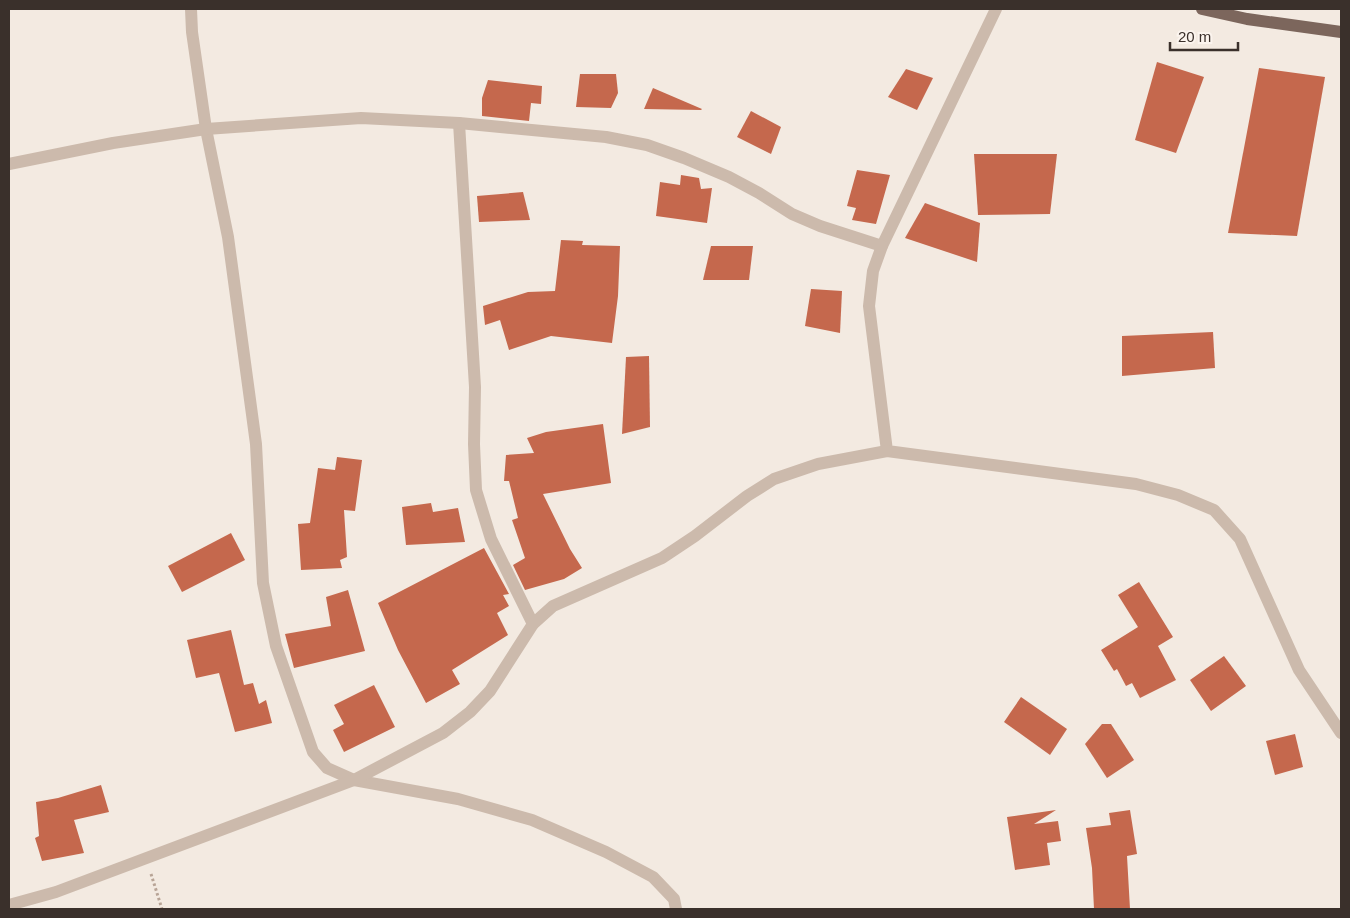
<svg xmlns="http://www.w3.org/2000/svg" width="1350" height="918" viewBox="0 0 1350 918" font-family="Arial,sans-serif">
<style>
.building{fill:#c5684d}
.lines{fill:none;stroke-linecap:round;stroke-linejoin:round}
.path{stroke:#b8a496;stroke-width:3;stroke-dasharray:2.5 2.5;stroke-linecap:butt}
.street{stroke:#ccbaac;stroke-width:12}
.primary{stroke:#7c665c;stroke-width:12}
</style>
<rect width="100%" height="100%" fill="#f3eae1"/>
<g class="building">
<path d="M 1157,62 L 1204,77 L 1176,153 L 1135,140 Z"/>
<path d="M 1259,68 L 1325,77 L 1297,236 L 1228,233 Z"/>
<path d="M 906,69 L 933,78 L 917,110 L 888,97 Z"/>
<path d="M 580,74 L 616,74 L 618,93 L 611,108 L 576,107 Z"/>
<path d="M 488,80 L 542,86 L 541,104 L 531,103 L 529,121 L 482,116 L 482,98 Z"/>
<path d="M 653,88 L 702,109 L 701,110 L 644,109 Z"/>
<path d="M 751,111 L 781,127 L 771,154 L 737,137 Z"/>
<path d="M 974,154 L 1057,154 L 1050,214 L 978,215 Z"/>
<path d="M 857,170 L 890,175 L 876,224 L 852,220 L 856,208 L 847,206 Z"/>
<path d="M 681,175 L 699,178 L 701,189 L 712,188 L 707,223 L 656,216 L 660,182 L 680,185 Z"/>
<path d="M 523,192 L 530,220 L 479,222 L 477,196 Z"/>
<path d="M 925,203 L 980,223 L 977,262 L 905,238 Z"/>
<path d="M 561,240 L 583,241 L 582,245 L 620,246 L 618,296 L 612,343 L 551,336 L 509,350 L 500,320 L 485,325 L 483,306 L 528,292 L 555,291 Z"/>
<path d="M 711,246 L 753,246 L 749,280 L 703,280 Z"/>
<path d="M 811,289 L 842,291 L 840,333 L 805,326 Z"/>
<path d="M 1213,332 L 1215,368 L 1122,376 L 1122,336 Z"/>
<path d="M 649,356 L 650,427 L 622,434 L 626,357 Z"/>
<path d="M 603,424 L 611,483 L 543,494 L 570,549 L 582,568 L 564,579 L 525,590 L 513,565 L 525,558 L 512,520 L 518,518 L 509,481 L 504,481 L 506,455 L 534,453 L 527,438 L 546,432 Z"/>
<path d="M 337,457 L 362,460 L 355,511 L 344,510 L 347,557 L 340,560 L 342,568 L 301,570 L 298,524 L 310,523 L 318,468 L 335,470 Z"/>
<path d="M 431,503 L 433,512 L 458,508 L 465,542 L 406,545 L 402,507 Z"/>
<path d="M 231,533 L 245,560 L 182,592 L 168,566 Z"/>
<path d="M 484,548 L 509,594 L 503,595 L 509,606 L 497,613 L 508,635 L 452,670 L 460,684 L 426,703 L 398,650 L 378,603 Z"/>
<path d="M 1139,582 L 1173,637 L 1158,646 L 1176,680 L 1140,698 L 1132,683 L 1126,686 L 1117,669 L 1114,671 L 1101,650 L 1138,627 L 1118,595 Z"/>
<path d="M 348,590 L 365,651 L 294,668 L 285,634 L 331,626 L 326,597 Z"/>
<path d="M 231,630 L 244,685 L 253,683 L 259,704 L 266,700 L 272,723 L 235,732 L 219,673 L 196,678 L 187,640 Z"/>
<path d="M 1224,656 L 1246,686 L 1211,711 L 1190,680 Z"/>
<path d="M 374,685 L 395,727 L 344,752 L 333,730 L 344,724 L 334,705 Z"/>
<path d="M 1021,697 L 1067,729 L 1050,755 L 1004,722 Z"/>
<path d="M 1102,724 L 1111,724 L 1134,760 L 1107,778 L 1085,744 Z"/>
<path d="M 1295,734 L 1303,767 L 1275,775 L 1266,741 Z"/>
<path d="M 101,785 L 109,812 L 74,820 L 84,853 L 42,861 L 35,838 L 39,836 L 36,802 L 58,798 Z"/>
<path d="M 1056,810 L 1034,824 L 1058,821 L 1061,841 L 1047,843 L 1050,865 L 1015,870 L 1007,817 Z"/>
<path d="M 1130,810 L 1137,854 L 1127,856 L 1130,909 L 1094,909 L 1092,868 L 1086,828 L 1111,825 L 1109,813 Z"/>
</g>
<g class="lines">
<path class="path" d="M 151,874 L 162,909"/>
<g class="street">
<path d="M 191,9 L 192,32 L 206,129 L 228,237 L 256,444 L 263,583 L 276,646 L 313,752 L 327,768 L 354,780 L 458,799 L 532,820 L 606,852 L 653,877 L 674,899 L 676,909"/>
<path d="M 996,9 L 882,246 L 873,271 L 869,306 L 887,451 L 1136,484 L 1178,495 L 1214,510 L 1240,539 L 1299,670 L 1341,733"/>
<path d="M 459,123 L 475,387 L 474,444 L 476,490 L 491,539 L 533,624"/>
<path d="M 9,164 L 113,143 L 206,129 L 361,118 L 459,123 L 606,137 L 647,145 L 684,158 L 729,177 L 759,193 L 792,214 L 820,226 L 882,246"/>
<path d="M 9,905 L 56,892 L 354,780 L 443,733 L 470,712 L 490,691 L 533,624 L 553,606 L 662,558 L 695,536 L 747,496 L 774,479 L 818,464 L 887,451"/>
</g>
<path class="primary" d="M 1202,9 L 1247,19 L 1341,32"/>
</g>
<rect width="1350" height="918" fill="none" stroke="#3a302b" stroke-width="20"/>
<path d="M1170 42v8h68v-8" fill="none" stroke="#3a302b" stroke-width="2.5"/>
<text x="1178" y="42" font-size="15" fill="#3a302b" stroke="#fbf4ee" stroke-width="4" paint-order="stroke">20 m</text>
</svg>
